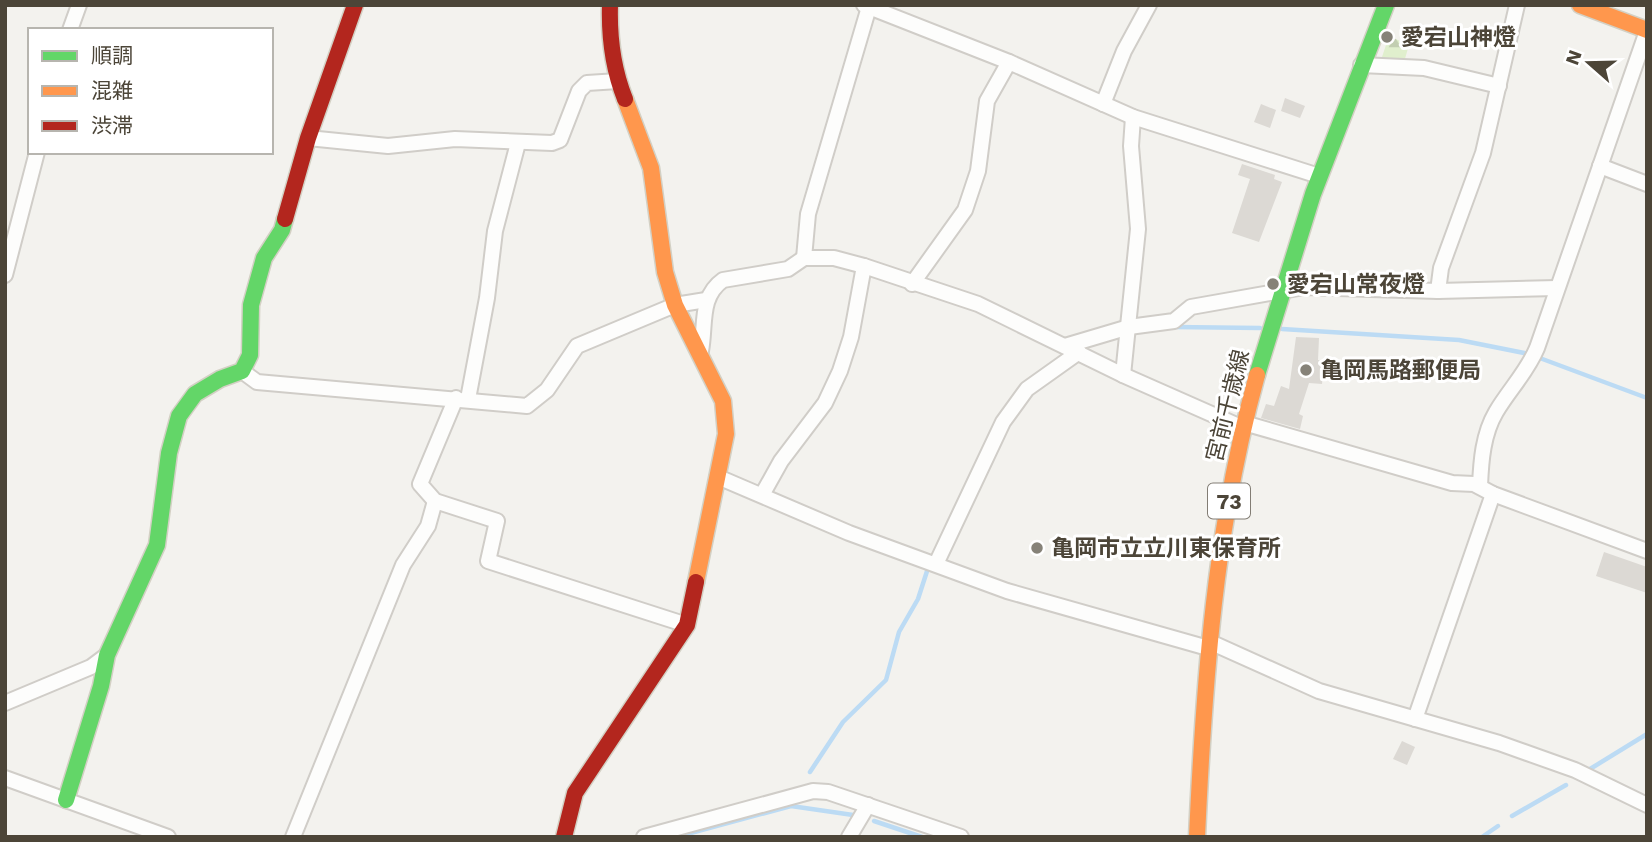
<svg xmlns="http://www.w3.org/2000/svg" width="1652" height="842" viewBox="0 0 1652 842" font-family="'Work Sans','Noto Sans JP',sans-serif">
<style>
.forest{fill:url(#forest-firs)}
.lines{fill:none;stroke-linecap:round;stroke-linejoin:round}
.stream{stroke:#bcdbf4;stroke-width:4.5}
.building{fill:#dcd9d4}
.street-casing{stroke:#d0cdc8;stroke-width:18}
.fast-casing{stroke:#d3d0c4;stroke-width:19}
.slow-casing{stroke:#d3d0c4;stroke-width:19}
.jam-casing{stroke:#d3d0c4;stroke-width:19}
.street{stroke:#fdfdfc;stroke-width:14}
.fast{stroke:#63d668;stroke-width:16}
.slow{stroke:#ff974d;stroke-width:16}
.jam{stroke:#b3261e;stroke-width:16}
.poi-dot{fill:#868278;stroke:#fff;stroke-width:2.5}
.labels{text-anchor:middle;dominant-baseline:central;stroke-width:6;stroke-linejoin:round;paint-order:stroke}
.shield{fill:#fff;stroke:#827d74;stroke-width:2}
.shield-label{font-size:21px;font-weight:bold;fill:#4c4538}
.poi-label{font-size:23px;font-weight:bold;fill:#4c4538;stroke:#fff;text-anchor:start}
.street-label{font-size:23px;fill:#4c4538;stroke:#fff}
</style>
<defs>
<pattern id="forest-firs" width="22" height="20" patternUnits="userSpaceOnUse" patternTransform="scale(1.75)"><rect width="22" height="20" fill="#e0efcd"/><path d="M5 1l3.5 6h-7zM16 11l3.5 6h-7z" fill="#c2ceb1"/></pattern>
</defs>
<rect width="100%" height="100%" fill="#f3f2ee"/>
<path class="forest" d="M 1389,36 L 1409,45 L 1404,62 L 1381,60 Z"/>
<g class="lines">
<g class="stream">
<path d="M 1173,327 L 1260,328"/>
<path d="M 1282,329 L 1459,340 L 1529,354 L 1647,398"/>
<path d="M 1590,769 L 1647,734"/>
<path d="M 810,772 L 843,722 L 886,680 L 899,632 L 918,599 L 929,565"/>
<path d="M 1512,816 L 1566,785"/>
<path d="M 874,821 L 922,837"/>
<path d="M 676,837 L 791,806 L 853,815"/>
<path d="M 1482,837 L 1498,826"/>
</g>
</g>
<g class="building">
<path d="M 1285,98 L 1305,106 L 1300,118 L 1281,111 Z"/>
<path d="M 1261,104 L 1276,110 L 1270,128 L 1254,122 Z"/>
<path d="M 1242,164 L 1275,175 L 1274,179 L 1282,182 L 1259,242 L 1232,233 L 1250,179 L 1238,175 Z"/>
<path d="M 1296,337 L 1319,338 L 1318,360 L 1324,361 L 1322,384 L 1309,383 L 1299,414 L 1303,416 L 1300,429 L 1261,418 L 1266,404 L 1274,406 L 1281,386 L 1289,389 Z"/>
<path d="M 1604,552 L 1647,567 L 1647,593 L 1596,576 Z"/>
<path d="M 1402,741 L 1415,747 L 1407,765 L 1393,759 Z"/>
</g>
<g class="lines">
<defs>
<g id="street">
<path d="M 864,5 L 1009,62 L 1133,117 L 1319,176"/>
<path d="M 70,30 L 79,5"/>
<path d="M 1361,65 L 1424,68 L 1499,86"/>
<path d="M 1103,104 L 1124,51 L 1149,5"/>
<path d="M 308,138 L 388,146 L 455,139 L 552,143 L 560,140 L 579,91 L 587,83 L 618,81"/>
<path d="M 1600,166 L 1647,184"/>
<path d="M 804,258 L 808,214 L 869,7"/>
<path d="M 5,275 L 37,152"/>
<path d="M 912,284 L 965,210 L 978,171 L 987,101 L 1009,62"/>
<path d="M 1438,291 L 1441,268 L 1483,153 L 1517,5"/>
<path d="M 1065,346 L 1129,327 L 1174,321 L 1191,307 L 1304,287 L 1438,291 L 1557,288"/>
<path d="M 701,351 C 706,325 699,297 723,280 L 788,269 L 804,258 L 834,258 L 864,266 L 978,304 L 1123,375 L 1243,428"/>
<path d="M 242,371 L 257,382 L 527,406 L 547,390 L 577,346 L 675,305 L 706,300"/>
<path d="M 1123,375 L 1138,229 L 1131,146 L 1133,117"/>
<path d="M 456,398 L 420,484 L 435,501 L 497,521 L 488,561 L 687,625"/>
<path d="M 468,399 L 487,298 L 495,231 L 518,143"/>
<path d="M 1244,423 L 1452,483 L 1474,484 L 1493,494 L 1647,551"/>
<path d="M 718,477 L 849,533 L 1007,591 L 1208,648"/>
<path d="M 1480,486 C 1481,461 1483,434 1496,412 C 1509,390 1527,372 1537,348 L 1647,31"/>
<path d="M 762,495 L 781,461 L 825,403 L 840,371 L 851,337 L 864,266"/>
<path d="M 936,564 L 1003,422 L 1027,389 L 1079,352"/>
<path d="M 1210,642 L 1319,691 L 1499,743 L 1575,770 L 1647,805"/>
<path d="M 5,703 L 91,667 L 107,655"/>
<path d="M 1415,719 L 1493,494"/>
<path d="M 5,778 L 168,837"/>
<path d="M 293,837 L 403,565 L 428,526 L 435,501"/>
<path d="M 644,837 L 813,791 L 828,792 L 961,837"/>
<path d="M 849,837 L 868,805"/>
</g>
<g id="fast">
<path d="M 1257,375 L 1313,194 L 1386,5"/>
<path d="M 66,800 L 101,686 L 107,655 L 157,545 L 169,453 L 179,416 L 195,394 L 220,379 L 242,371 L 250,355 L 251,305 L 264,258 L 282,230 L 285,219"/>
</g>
<g id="slow">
<path d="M 1580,5 L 1647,30"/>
<path d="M 625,99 L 651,168 L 665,272 L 675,305 L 723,401 L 726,434 L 696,582"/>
<path d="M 1197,837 C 1204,681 1215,526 1257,375"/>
</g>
<g id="jam">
<path d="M 610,5 C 609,37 613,69 625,99"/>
<path d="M 285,219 L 308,138 L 355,5"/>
<path d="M 564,837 L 575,793 L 687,625 L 696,582"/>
</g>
</defs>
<use href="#street" class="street-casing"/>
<use href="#fast" class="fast-casing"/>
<use href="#slow" class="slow-casing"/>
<use href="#jam" class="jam-casing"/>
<use href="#street" class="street"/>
<use href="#fast" class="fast"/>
<use href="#slow" class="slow"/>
<use href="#jam" class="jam"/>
</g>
<g class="poi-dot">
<circle cx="1387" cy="37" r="7"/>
<circle cx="1273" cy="284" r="7"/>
<circle cx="1306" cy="370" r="7"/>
<circle cx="1037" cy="548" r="7"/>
</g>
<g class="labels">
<rect class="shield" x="1208" y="483.5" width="42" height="35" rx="5"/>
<g class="shield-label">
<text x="1229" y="501">73</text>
</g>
<g class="poi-label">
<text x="1401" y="37">愛宕山神燈</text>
<text x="1287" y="284">愛宕山常夜燈</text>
<text x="1320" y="370">亀岡馬路郵便局</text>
<text x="1051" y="548">亀岡市立立川東保育所</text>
</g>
<g class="street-label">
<text transform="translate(1228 406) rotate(-76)">宮前千歳線</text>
</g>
</g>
<rect width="1652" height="842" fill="none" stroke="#4c4538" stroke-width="14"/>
<rect x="28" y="28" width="245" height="126" fill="#ffffff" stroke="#b7b5af" stroke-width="2"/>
<rect x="42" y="51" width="35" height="10" fill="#63d668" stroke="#b7b5af" stroke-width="2"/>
<text x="91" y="63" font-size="21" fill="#4c4538">順調</text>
<rect x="42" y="86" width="35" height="10" fill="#ff974d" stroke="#b7b5af" stroke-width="2"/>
<text x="91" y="98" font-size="21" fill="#4c4538">混雑</text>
<rect x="42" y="121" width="35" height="10" fill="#b3261e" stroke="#b7b5af" stroke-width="2"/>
<text x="91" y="133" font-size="21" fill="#4c4538">渋滞</text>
<g transform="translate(1589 63) rotate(290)" stroke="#ffffff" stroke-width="5" paint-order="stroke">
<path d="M0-5L12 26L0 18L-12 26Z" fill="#4c4538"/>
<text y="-10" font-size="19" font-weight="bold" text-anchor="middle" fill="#4c4538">N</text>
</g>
</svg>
